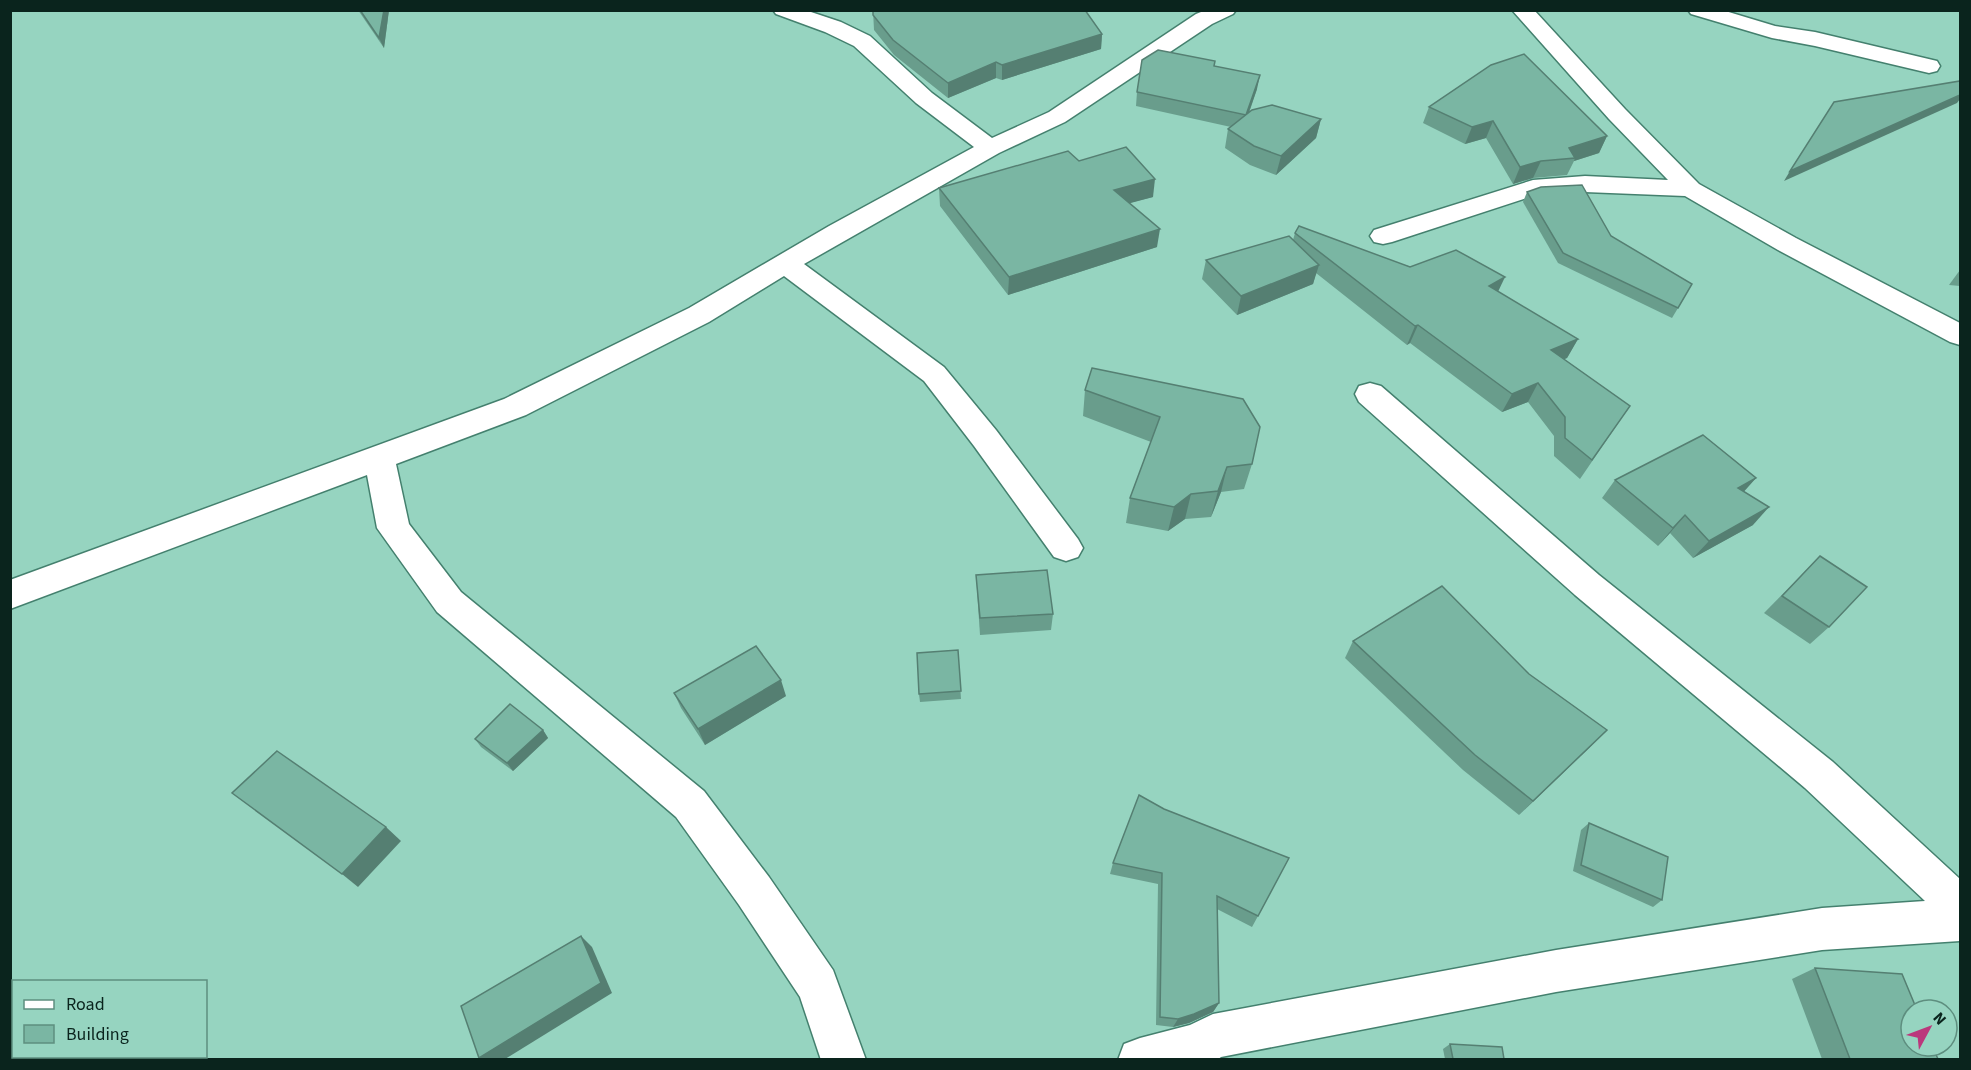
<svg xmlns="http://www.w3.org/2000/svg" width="1971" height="1070" viewBox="0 0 1971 1070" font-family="'Source Sans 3',sans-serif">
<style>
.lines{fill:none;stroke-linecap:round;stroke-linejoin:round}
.street-casing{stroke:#44806e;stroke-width:3}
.street{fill:#fff;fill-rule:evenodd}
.wall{fill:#699d8c}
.shaded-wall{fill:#557f72}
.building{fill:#7ab6a3;stroke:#557f72;stroke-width:1.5}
</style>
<rect width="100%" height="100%" fill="#96d4c0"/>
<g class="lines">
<defs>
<g id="street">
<path d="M 773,10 L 805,10 L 841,22 L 870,36 L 932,93 L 992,138 L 1049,112 L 1196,14 L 1206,10 L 1236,10 L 1233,14 L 1212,24 L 1065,122 L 999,153 L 804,264 L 944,367 L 996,430 L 1078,539 L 1083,548 L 1078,557 L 1066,561 L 1054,557 L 974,446 L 924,381 L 784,276 L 709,322 L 526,415 L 396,464 L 409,524 L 461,592 L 704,791 L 769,877 L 833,970 L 866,1060 L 821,1060 L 800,997 L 739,905 L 676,817 L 437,612 L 377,528 L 367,475 L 10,609 L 10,580 L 504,399 L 689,308 L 829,226 L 974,147 L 916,103 L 854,46 L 825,32 L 776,14 Z"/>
<path d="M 1512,10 L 1534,10 L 1625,109 L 1699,184 L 1796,238 L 1960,323 L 1960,345 L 1950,342 L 1778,250 L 1685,196 L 1585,192 L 1536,195 L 1392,242 L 1383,244 L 1374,242 L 1370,236 L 1374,230 L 1533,180 L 1585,176 L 1668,180 L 1609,119 Z"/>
<path d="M 1688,10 L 1722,10 L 1775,26 L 1815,32 L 1937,61 L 1940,66 L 1937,71 L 1929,73 L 1815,46 L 1772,38 L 1691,14 Z"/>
<path d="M 1370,383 L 1381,386 L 1599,575 L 1833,762 L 1960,879 L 1960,941 L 1822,950 L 1556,992 L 1221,1057 L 1217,1060 L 1118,1060 L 1124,1044 L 1140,1038 L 1190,1025 L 1213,1014 L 1556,950 L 1822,908 L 1925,901 L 1805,788 L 1575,595 L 1359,402 L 1355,394 L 1359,386 Z"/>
</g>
</defs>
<use href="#street" class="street-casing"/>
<use href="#street" class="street"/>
</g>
<g class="wall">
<path d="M 358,10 L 389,10 L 384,48 Z"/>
<path d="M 873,10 L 1102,34 L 1101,49 L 1002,80 L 996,78 L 948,98 L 894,55 L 874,30 Z"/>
<path d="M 1215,66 L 1257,89 L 1249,113 L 1321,119 L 1316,138 L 1276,175 L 1250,165 L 1225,148 L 1228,129 L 1231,127 L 1136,106 L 1137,92 Z"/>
<path d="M 1429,107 L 1607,136 L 1599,153 L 1574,161 L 1567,175 L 1533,178 L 1513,184 L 1486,138 L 1465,144 L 1423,123 Z"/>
<path d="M 1079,161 L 1153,197 L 1129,203 L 1157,247 L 1008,295 L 940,206 L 939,188 Z"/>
<path d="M 1527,192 L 1611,236 L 1678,308 L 1672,318 L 1558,263 L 1523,202 Z"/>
<path d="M 1295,233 L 1498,292 L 1578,339 L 1567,358 L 1564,359 L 1630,406 L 1580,479 L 1554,456 L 1554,436 L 1528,402 L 1502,412 L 1410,343 L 1407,345 L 1316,273 L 1313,284 L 1237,315 L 1202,279 L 1206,260 L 1293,240 Z"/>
<path d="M 1960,270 L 1960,286 L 1949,285 Z"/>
<path d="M 1092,368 L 1252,464 L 1244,489 L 1221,492 L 1211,517 L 1185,519 L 1168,531 L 1126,523 L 1130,498 L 1151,442 L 1083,416 L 1085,390 Z"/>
<path d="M 1756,478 L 1744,491 L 1753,525 L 1693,558 L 1670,533 L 1658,546 L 1602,498 L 1615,480 Z"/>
<path d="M 1820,556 L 1829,627 L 1810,644 L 1764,613 Z"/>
<path d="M 976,575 L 1053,614 L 1051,630 L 980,635 Z"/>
<path d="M 1353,641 L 1592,745 L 1519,815 L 1463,770 L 1345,658 Z"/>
<path d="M 958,650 L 961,699 L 920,702 L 919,694 Z"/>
<path d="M 674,693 L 786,696 L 705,745 L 681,708 Z"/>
<path d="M 543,730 L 548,738 L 513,771 L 481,747 L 475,739 Z"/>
<path d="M 1164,809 L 1258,916 L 1252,927 L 1217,909 L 1219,1003 L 1213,1012 L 1189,1023 L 1173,1027 L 1156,1025 L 1158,884 L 1110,874 L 1113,863 Z"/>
<path d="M 1589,823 L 1662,900 L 1653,907 L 1573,871 L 1581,830 Z"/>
<path d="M 1815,968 L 1938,1059 L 1822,1059 L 1792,979 Z"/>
<path d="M 1450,1044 L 1504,1059 L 1445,1059 L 1443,1049 Z"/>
</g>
<g class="shaded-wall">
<path d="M 384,10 L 389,10 L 384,48 L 379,38 Z"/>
<path d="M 1102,34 L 1101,49 L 1002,80 L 1002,65 Z"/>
<path d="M 996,62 L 996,78 L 948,98 L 948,83 Z"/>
<path d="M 1260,75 L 1257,89 L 1243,129 L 1246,115 Z"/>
<path d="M 1960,95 L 1960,99 L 1957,103 L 1784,181 L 1790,171 Z"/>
<path d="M 1321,119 L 1316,138 L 1276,175 L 1281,156 Z"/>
<path d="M 1493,121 L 1486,138 L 1465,144 L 1472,127 Z"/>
<path d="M 1607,136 L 1599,153 L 1574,161 L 1575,158 L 1569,148 Z"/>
<path d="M 1541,161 L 1533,178 L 1513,184 L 1520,167 Z"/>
<path d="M 1155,179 L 1153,197 L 1112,208 L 1114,190 Z"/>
<path d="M 1160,229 L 1157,247 L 1008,295 L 1009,277 Z"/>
<path d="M 1319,265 L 1313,284 L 1237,315 L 1241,296 Z"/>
<path d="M 1505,277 L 1496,296 L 1489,286 Z"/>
<path d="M 1418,325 L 1410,343 L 1407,345 L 1415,326 Z"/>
<path d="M 1578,339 L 1567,358 L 1541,369 L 1551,350 Z"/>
<path d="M 1538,383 L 1528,402 L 1502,412 L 1512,394 Z"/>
<path d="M 1227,467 L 1221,492 L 1211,517 L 1218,491 Z"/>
<path d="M 1756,478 L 1740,496 L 1738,488 Z"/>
<path d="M 1191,494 L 1185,519 L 1168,531 L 1174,507 Z"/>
<path d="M 1769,507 L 1753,525 L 1693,558 L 1709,541 Z"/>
<path d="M 1685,515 L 1670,533 L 1658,546 L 1673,528 Z"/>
<path d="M 781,680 L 786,696 L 705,745 L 698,729 Z"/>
<path d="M 543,730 L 548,738 L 513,771 L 507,763 Z"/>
<path d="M 1607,730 L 1592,745 L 1519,815 L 1533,801 Z"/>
<path d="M 386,827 L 401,841 L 358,887 L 342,874 Z"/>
<path d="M 581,936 L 592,947 L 612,993 L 505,1059 L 481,1059 L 479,1058 Z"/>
<path d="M 1219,1003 L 1213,1012 L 1189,1023 L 1173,1027 L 1178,1019 Z"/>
</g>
<g class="building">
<path d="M 360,10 L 384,10 L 379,38 Z"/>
<path d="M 873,10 L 1085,10 L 1102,34 L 1002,65 L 996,62 L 948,83 L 893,40 L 873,15 Z"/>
<path d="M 1158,50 L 1215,61 L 1214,66 L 1260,75 L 1246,115 L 1137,92 L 1142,60 Z"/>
<path d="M 1524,54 L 1607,136 L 1569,148 L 1575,158 L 1541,161 L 1520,167 L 1493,121 L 1472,127 L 1429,107 L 1491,65 Z"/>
<path d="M 1960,81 L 1960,95 L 1790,171 L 1834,102 Z"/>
<path d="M 1272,105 L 1321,119 L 1281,156 L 1254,146 L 1228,129 L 1252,110 Z"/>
<path d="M 1126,147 L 1155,179 L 1114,190 L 1160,229 L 1009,277 L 939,188 L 1068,151 L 1079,161 Z"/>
<path d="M 1582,185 L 1611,236 L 1692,284 L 1678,308 L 1563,253 L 1527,192 L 1541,187 Z"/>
<path d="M 1299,226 L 1410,267 L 1456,250 L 1505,277 L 1489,286 L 1578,339 L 1551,350 L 1630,406 L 1592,460 L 1565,438 L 1565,417 L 1538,383 L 1512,394 L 1418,325 L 1415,326 L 1295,233 Z"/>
<path d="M 1289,236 L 1319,265 L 1241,296 L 1206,260 Z"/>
<path d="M 1092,368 L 1243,399 L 1260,427 L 1252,464 L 1227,467 L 1218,491 L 1191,494 L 1174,507 L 1130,498 L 1160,417 L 1085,390 Z"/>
<path d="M 1703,435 L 1756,478 L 1738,488 L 1769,507 L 1709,541 L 1685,515 L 1673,528 L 1615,480 Z"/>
<path d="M 1820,556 L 1867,587 L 1829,627 L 1782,596 Z"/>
<path d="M 1047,570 L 1053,614 L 980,618 L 976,575 Z"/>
<path d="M 1442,586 L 1529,674 L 1607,730 L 1533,801 L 1475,755 L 1353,641 Z"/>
<path d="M 756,646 L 781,680 L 698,729 L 674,693 Z"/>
<path d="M 958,650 L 961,691 L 919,694 L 917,653 Z"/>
<path d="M 510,704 L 543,730 L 507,763 L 475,739 Z"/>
<path d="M 277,751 L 386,827 L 342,874 L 232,793 Z"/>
<path d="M 1139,795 L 1164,809 L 1289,858 L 1258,916 L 1217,896 L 1219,1003 L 1194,1014 L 1178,1019 L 1160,1017 L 1162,873 L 1113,863 Z"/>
<path d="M 1589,823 L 1668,857 L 1662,900 L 1581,865 Z"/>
<path d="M 581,936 L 601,983 L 479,1058 L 461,1006 Z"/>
<path d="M 1815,968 L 1902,974 L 1917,1010 L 1911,1010 L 1911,1046 L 1932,1046 L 1938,1059 L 1850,1059 Z"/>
<path d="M 1450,1044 L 1502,1047 L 1504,1059 L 1453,1059 Z"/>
</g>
<rect width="1971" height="1070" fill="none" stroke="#0a241d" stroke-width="24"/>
<rect x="12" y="980" width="195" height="78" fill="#96d4c0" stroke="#5e8e7f" stroke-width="1.5"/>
<rect x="24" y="1000" width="30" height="9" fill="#ffffff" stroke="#5e8e7f" stroke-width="1.5"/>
<text x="66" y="1010" font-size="18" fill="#0a241d">Road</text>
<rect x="24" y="1025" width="30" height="18" fill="#7ab6a3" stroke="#5e8e7f" stroke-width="1.5"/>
<text x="66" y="1040" font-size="18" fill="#0a241d">Building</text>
<g transform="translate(1929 1028) rotate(49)"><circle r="28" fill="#96d4c0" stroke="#5e8e7f" stroke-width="1.5"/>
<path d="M0-4.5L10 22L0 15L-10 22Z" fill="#bb377c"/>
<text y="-9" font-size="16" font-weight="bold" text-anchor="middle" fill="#0a241d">N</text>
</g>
</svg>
